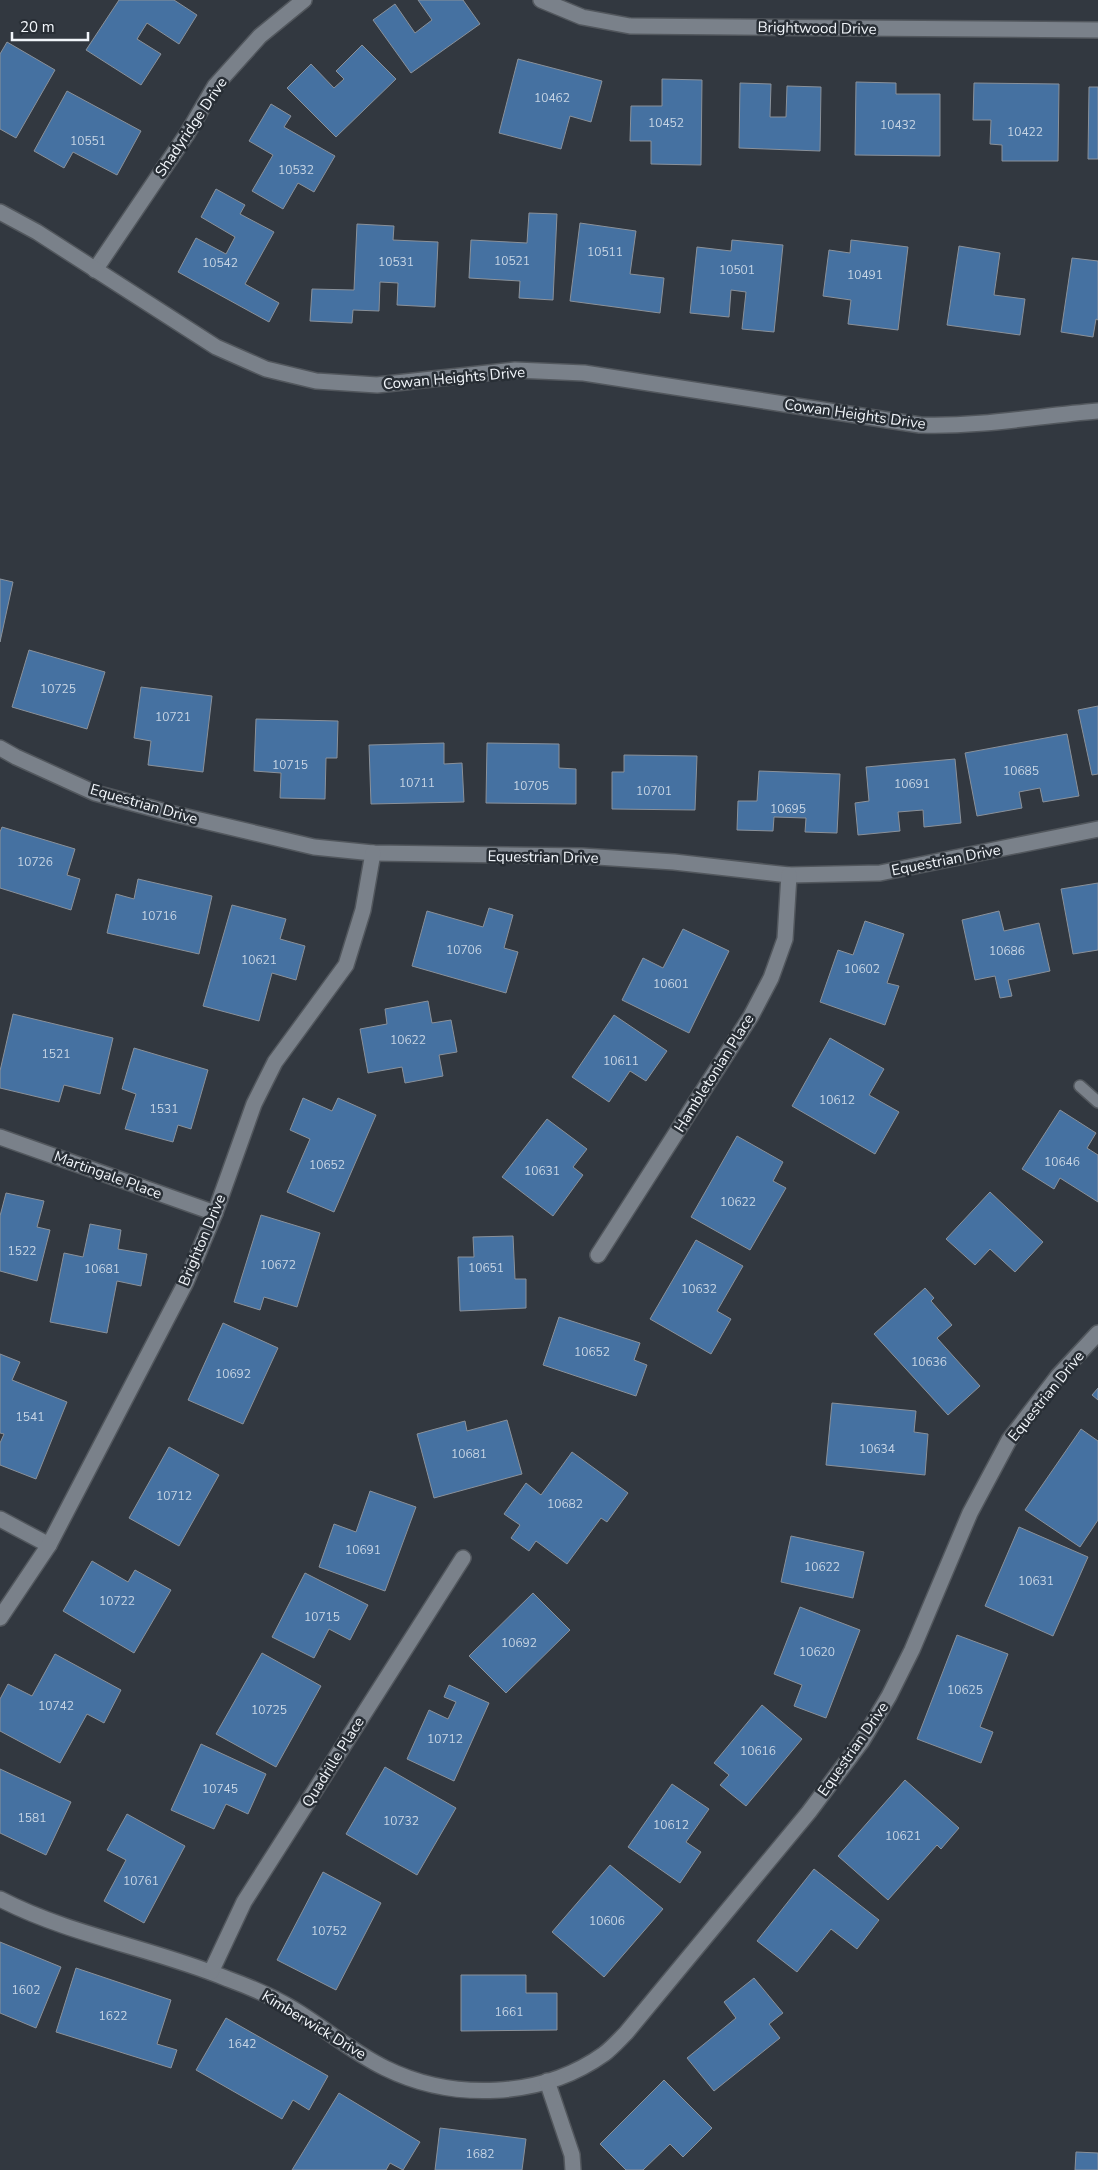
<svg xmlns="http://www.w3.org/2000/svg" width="1098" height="2170" viewBox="0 0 1098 2170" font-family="'Nunito Sans',sans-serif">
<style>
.building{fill:#4571a1;stroke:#8a919a}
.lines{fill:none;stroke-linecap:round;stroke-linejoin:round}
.service-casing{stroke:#52575d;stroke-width:14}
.minor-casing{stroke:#52575d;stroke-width:18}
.tertiary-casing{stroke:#52575d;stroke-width:18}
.service{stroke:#7a818a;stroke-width:11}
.minor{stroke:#7a818a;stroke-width:15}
.tertiary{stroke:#7a818a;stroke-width:15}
.labels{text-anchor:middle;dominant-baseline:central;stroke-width:5;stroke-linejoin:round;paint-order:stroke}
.number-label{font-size:12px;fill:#c6d4e4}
.street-label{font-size:15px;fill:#f1f5fa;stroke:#282e35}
</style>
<rect width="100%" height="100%" fill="#323840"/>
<g class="building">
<path d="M 119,0 L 174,0 L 197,15 L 179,44 L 147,23 L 137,39 L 161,54 L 141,85 L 86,50 Z"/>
<path d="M 418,0 L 463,0 L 480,24 L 411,73 L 373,20 L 395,4 L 415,33 L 432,20 Z"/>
<path d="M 7,42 L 55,70 L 16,138 L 0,129 L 0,54 Z"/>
<path d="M 362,45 L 396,79 L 336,137 L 287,88 L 311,64 L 334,88 L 344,79 L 336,71 Z"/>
<path d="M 518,59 L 602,81 L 591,122 L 570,116 L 561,149 L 499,133 Z"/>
<path d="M 662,79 L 702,80 L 701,165 L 651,164 L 651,141 L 630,141 L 631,106 L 662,106 Z"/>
<path d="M 856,82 L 896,83 L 896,94 L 940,94 L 940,156 L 855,155 Z"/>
<path d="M 740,83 L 771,84 L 770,117 L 786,117 L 787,86 L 821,87 L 820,151 L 739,148 Z"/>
<path d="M 974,83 L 1059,84 L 1058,161 L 1002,161 L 1002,145 L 990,144 L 991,120 L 973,120 Z"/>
<path d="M 1089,87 L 1098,87 L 1098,159 L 1088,159 Z"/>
<path d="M 67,91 L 141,131 L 117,175 L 73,152 L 64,168 L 34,151 Z"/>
<path d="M 271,104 L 291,116 L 284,127 L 335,156 L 314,192 L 298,183 L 283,209 L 252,191 L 273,155 L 249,141 Z"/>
<path d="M 216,189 L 245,205 L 240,214 L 274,232 L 245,284 L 279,303 L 269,322 L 178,272 L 196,238 L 226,254 L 235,237 L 201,217 Z"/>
<path d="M 529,213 L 557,214 L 553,300 L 519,298 L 520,281 L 469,278 L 471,240 L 527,243 Z"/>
<path d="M 580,223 L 636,231 L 630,274 L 664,278 L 660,313 L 570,301 Z"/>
<path d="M 357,224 L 394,226 L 393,240 L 438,242 L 435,307 L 397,305 L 398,283 L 380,282 L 379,311 L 353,310 L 352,323 L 310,321 L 312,289 L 354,290 Z"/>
<path d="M 732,240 L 783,245 L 774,332 L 742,329 L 746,292 L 731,290 L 729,317 L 690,313 L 697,247 L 731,251 Z"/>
<path d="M 851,240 L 908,247 L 898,330 L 848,324 L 851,300 L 823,296 L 829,250 L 850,253 Z"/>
<path d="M 959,246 L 1000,253 L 994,295 L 1025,299 L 1020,335 L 947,325 Z"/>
<path d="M 1072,258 L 1098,261 L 1098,320 L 1096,319 L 1093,337 L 1061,332 Z"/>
<path d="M 0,579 L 13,582 L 0,642 Z"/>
<path d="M 29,650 L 105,672 L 87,729 L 12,707 Z"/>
<path d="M 141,687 L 212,696 L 203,772 L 148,765 L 151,741 L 134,738 Z"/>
<path d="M 1098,706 L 1098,774 L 1092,775 L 1078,710 Z"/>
<path d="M 256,719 L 338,721 L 337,758 L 326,758 L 325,799 L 280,798 L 281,773 L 254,771 Z"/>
<path d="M 1067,734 L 1079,796 L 1043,802 L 1040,788 L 1019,792 L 1022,808 L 977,816 L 965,753 Z"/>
<path d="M 444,743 L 444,764 L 462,763 L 464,802 L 371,804 L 369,745 Z"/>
<path d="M 487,743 L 559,744 L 559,768 L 576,769 L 576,804 L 486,803 Z"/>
<path d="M 624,755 L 697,756 L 695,810 L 612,809 L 612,772 L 624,772 Z"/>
<path d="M 955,759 L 961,823 L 924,827 L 923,810 L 898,812 L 900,831 L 858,835 L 855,803 L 869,801 L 866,767 Z"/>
<path d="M 759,771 L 840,774 L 837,833 L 805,832 L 806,818 L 774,817 L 773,831 L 737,830 L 738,801 L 757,801 Z"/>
<path d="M 2,827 L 75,849 L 67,875 L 80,879 L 71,910 L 0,888 L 0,832 Z"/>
<path d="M 138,879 L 212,896 L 199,954 L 107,933 L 116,894 L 134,899 Z"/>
<path d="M 1098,883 L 1098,950 L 1073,954 L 1061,889 Z"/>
<path d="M 232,905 L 286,919 L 280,939 L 305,946 L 296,980 L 272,973 L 259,1021 L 203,1006 Z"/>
<path d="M 489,908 L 513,915 L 504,948 L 518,952 L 506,993 L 412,966 L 427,911 L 483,927 Z"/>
<path d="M 999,911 L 1004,931 L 1039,923 L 1050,971 L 1008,980 L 1012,996 L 1000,998 L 995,976 L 975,980 L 962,920 Z"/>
<path d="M 865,921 L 904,934 L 887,983 L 899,986 L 885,1025 L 820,1002 L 838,950 L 853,955 Z"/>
<path d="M 683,929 L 729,951 L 689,1033 L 622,1000 L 643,958 L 663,968 Z"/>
<path d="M 428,1001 L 432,1023 L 451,1020 L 457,1052 L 439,1055 L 443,1076 L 405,1083 L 402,1067 L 368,1073 L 360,1029 L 387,1024 L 385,1009 Z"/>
<path d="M 13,1014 L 113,1038 L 100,1094 L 64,1085 L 59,1102 L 0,1088 L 0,1071 Z"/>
<path d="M 614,1015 L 667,1051 L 646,1081 L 630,1071 L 609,1102 L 572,1077 Z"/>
<path d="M 830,1038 L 884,1069 L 869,1095 L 899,1112 L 875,1154 L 792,1106 Z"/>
<path d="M 134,1048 L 208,1070 L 191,1129 L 178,1125 L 173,1142 L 125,1129 L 136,1094 L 122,1089 Z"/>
<path d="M 303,1098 L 332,1111 L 338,1098 L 376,1115 L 334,1212 L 287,1192 L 310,1139 L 290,1130 Z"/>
<path d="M 1060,1110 L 1096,1133 L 1087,1148 L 1098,1155 L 1098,1202 L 1060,1178 L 1054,1189 L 1022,1169 Z"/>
<path d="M 547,1119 L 587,1149 L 573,1167 L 583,1175 L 553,1216 L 502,1177 Z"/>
<path d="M 737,1136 L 783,1162 L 773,1181 L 786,1188 L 750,1250 L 691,1217 Z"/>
<path d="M 990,1192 L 1043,1242 L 1015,1272 L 990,1249 L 975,1265 L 946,1239 Z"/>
<path d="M 6,1193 L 44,1201 L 37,1227 L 50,1230 L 37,1281 L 0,1271 L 0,1216 Z"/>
<path d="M 261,1215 L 320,1233 L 297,1307 L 264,1297 L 260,1310 L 234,1302 Z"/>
<path d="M 90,1224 L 121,1230 L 118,1249 L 147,1254 L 141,1286 L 117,1281 L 107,1333 L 50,1322 L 64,1253 L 83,1257 Z"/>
<path d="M 513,1236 L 515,1279 L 526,1279 L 526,1308 L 460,1311 L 458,1257 L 474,1257 L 473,1237 Z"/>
<path d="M 696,1240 L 743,1266 L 717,1311 L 731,1319 L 711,1354 L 650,1319 Z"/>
<path d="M 925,1288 L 934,1298 L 931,1301 L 952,1325 L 937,1338 L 980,1386 L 948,1415 L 874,1334 Z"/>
<path d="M 559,1317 L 640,1343 L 634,1360 L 647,1365 L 636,1396 L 543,1365 Z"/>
<path d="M 223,1323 L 278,1348 L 243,1424 L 188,1400 Z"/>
<path d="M 0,1354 L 20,1362 L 12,1380 L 67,1402 L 36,1479 L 0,1465 L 0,1443 L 4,1434 L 0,1433 Z"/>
<path d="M 1098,1388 L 1098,1400 L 1092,1395 Z"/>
<path d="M 832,1403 L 916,1411 L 914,1432 L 928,1434 L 925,1475 L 826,1465 Z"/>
<path d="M 507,1420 L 522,1474 L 434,1498 L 417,1434 L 465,1421 L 467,1431 Z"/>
<path d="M 1081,1429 L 1098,1441 L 1098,1520 L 1080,1547 L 1025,1510 Z"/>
<path d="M 169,1447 L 219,1475 L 179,1546 L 129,1518 Z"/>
<path d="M 572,1452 L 628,1493 L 607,1522 L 601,1518 L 567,1564 L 536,1541 L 529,1551 L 511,1538 L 520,1525 L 504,1514 L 526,1483 L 541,1495 Z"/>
<path d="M 370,1491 L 416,1507 L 385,1591 L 319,1567 L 334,1524 L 356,1532 Z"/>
<path d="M 1019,1527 L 1088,1557 L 1053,1636 L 985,1606 Z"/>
<path d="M 791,1536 L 864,1552 L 853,1598 L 781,1582 Z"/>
<path d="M 92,1561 L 128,1582 L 135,1570 L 171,1590 L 134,1653 L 63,1611 Z"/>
<path d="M 305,1573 L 368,1605 L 350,1640 L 329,1629 L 314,1658 L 272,1637 Z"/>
<path d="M 533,1593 L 570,1630 L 506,1693 L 469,1656 Z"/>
<path d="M 800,1607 L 860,1630 L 826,1718 L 794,1706 L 802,1685 L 774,1674 Z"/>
<path d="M 957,1635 L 1008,1654 L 980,1727 L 993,1732 L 981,1763 L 917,1739 Z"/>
<path d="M 262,1653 L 321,1686 L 276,1767 L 216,1734 Z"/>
<path d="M 55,1654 L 121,1690 L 104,1723 L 87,1714 L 60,1763 L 0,1731 L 0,1699 L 8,1684 L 32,1696 Z"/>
<path d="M 449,1685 L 489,1703 L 454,1781 L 407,1759 L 429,1710 L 448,1719 L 456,1702 L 444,1697 Z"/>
<path d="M 762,1705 L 802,1739 L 746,1806 L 720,1785 L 729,1775 L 714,1763 Z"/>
<path d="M 201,1744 L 266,1774 L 248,1814 L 226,1804 L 214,1829 L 171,1810 Z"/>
<path d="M 385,1767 L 456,1808 L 417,1875 L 346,1834 Z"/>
<path d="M 0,1769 L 71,1802 L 46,1855 L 0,1833 Z"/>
<path d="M 905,1780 L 959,1828 L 941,1849 L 937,1845 L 888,1900 L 838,1856 Z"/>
<path d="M 672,1784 L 709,1809 L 686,1842 L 701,1852 L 680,1883 L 628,1847 Z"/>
<path d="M 127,1814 L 185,1846 L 144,1923 L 104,1901 L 126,1860 L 107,1850 Z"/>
<path d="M 610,1865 L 663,1909 L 604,1977 L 552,1932 Z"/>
<path d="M 814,1869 L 879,1920 L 857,1949 L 831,1929 L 797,1972 L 757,1941 Z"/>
<path d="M 323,1872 L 381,1903 L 336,1990 L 277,1960 Z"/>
<path d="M 0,1942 L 61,1967 L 36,2028 L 0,2013 Z"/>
<path d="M 76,1968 L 171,2000 L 157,2044 L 177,2050 L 171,2068 L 56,2032 Z"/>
<path d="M 461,1975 L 526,1975 L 526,1993 L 557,1993 L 557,2030 L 461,2031 Z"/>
<path d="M 754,1978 L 783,2013 L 769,2024 L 780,2038 L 714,2091 L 687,2058 L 736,2018 L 724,2002 Z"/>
<path d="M 226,2018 L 328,2076 L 309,2110 L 293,2100 L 282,2119 L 196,2070 Z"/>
<path d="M 664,2080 L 712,2128 L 683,2157 L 670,2144 L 643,2170 L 626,2170 L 600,2144 Z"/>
<path d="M 339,2093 L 420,2142 L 403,2170 L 390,2163 L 386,2170 L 292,2170 Z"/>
<path d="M 440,2128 L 526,2139 L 522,2170 L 435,2170 Z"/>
<path d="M 1076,2152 L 1098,2153 L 1098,2170 L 1075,2170 Z"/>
</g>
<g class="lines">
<defs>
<path id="service" d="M 1080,1086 L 1098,1102"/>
<g id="minor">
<path d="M 541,0 L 582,17 L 630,26 L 1098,30"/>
<path d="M 95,270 L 187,134 L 215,86 L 260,36 L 304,0"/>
<path d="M 0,748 L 16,757 L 95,793 L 170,813 L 314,847 L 373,853 L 582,856 L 674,862 L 789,875 L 880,873 L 1098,829"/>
<path d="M 0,1137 L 215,1213"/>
<path d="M 598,1255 L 751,1016 L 771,978 L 785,939 L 789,875"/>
<path d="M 0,1519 L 49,1545"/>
<path d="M 0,1618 L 49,1545 L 186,1282 L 215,1213 L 254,1104 L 275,1062 L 346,965 L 363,910 L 373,853"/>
<path d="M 0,1899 C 72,1936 153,1948 228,1979 C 250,1987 272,1996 293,2009 C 323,2027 352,2052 385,2068 C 452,2101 541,2099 604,2054 C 612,2048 619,2040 626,2033 L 809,1812 L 862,1741 L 889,1696 L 912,1650 L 970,1513 L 1009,1440 L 1058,1376 L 1098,1333"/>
<path d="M 211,1972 L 244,1902 L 463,1558"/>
<path d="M 547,2081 L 572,2155 L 573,2170"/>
</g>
<path id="tertiary" d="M 0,212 L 37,232 L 216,347 L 266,369 L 316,381 L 377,385 L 515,370 L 584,373 L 920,425 C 981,427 1037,416 1098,411"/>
</defs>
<use href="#service" class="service-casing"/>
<use href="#minor" class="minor-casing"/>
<use href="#tertiary" class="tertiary-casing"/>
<use href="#service" class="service"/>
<use href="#minor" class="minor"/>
<use href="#tertiary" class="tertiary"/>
</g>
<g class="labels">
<g class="number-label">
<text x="552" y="98">10462</text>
<text x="666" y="123">10452</text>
<text x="898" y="125">10432</text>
<text x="1025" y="132">10422</text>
<text x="88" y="141">10551</text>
<text x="296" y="170">10532</text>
<text x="605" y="252">10511</text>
<text x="512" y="261">10521</text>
<text x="396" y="262">10531</text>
<text x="220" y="263">10542</text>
<text x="737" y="270">10501</text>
<text x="865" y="275">10491</text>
<text x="58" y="689">10725</text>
<text x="173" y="717">10721</text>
<text x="290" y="765">10715</text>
<text x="1021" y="771">10685</text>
<text x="417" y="783">10711</text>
<text x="912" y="784">10691</text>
<text x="531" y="786">10705</text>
<text x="654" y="791">10701</text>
<text x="788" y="809">10695</text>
<text x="35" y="862">10726</text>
<text x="159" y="916">10716</text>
<text x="464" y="950">10706</text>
<text x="1007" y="951">10686</text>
<text x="259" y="960">10621</text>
<text x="862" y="969">10602</text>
<text x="671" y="984">10601</text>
<text x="408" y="1040">10622</text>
<text x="56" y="1054">1521</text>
<text x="621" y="1061">10611</text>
<text x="837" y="1100">10612</text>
<text x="164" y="1109">1531</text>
<text x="1062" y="1162">10646</text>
<text x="327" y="1165">10652</text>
<text x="542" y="1171">10631</text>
<text x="738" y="1202">10622</text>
<text x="22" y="1251">1522</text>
<text x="278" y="1265">10672</text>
<text x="486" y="1268">10651</text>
<text x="102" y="1269">10681</text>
<text x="699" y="1289">10632</text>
<text x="592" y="1352">10652</text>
<text x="929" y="1362">10636</text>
<text x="233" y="1374">10692</text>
<text x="30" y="1417">1541</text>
<text x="877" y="1449">10634</text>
<text x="469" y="1454">10681</text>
<text x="174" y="1496">10712</text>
<text x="565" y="1504">10682</text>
<text x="363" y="1550">10691</text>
<text x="822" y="1567">10622</text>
<text x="1036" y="1581">10631</text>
<text x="117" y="1601">10722</text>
<text x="322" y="1617">10715</text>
<text x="519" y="1643">10692</text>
<text x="817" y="1652">10620</text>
<text x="965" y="1690">10625</text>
<text x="56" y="1706">10742</text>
<text x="269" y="1710">10725</text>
<text x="445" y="1739">10712</text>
<text x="758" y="1751">10616</text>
<text x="220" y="1789">10745</text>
<text x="32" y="1818">1581</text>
<text x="401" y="1821">10732</text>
<text x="671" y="1825">10612</text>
<text x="903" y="1836">10621</text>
<text x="141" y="1881">10761</text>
<text x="607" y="1921">10606</text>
<text x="329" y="1931">10752</text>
<text x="26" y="1990">1602</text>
<text x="509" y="2012">1661</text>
<text x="113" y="2016">1622</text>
<text x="242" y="2044">1642</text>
<text x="480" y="2154">1682</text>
</g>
<g class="street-label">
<text transform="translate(817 28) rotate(1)">Brightwood Drive</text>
<text transform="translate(191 127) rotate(-56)">Shadyridge Drive</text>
<text transform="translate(454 378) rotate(-5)">Cowan Heights Drive</text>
<text transform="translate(855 414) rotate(8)">Cowan Heights Drive</text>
<text transform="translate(144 804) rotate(16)">Equestrian Drive</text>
<text transform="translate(543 857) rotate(1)">Equestrian Drive</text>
<text transform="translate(946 860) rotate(-11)">Equestrian Drive</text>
<text transform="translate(714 1073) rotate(-58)">Hambletonian Place</text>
<text transform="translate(108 1175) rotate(20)">Martingale Place</text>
<text transform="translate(202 1240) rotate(-67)">Brighton Drive</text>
<text transform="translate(1046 1396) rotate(-51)">Equestrian Drive</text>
<text transform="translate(853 1749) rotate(-55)">Equestrian Drive</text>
<text transform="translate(333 1762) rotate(-58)">Quadrille Place</text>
<text transform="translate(314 2025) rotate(31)">Kimberwick Drive</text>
</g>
</g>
<path d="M12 32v8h76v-8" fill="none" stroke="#f1f5fa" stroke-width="2.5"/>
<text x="20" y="32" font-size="15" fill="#f1f5fa" stroke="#282e35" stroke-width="4" paint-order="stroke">20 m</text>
</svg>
